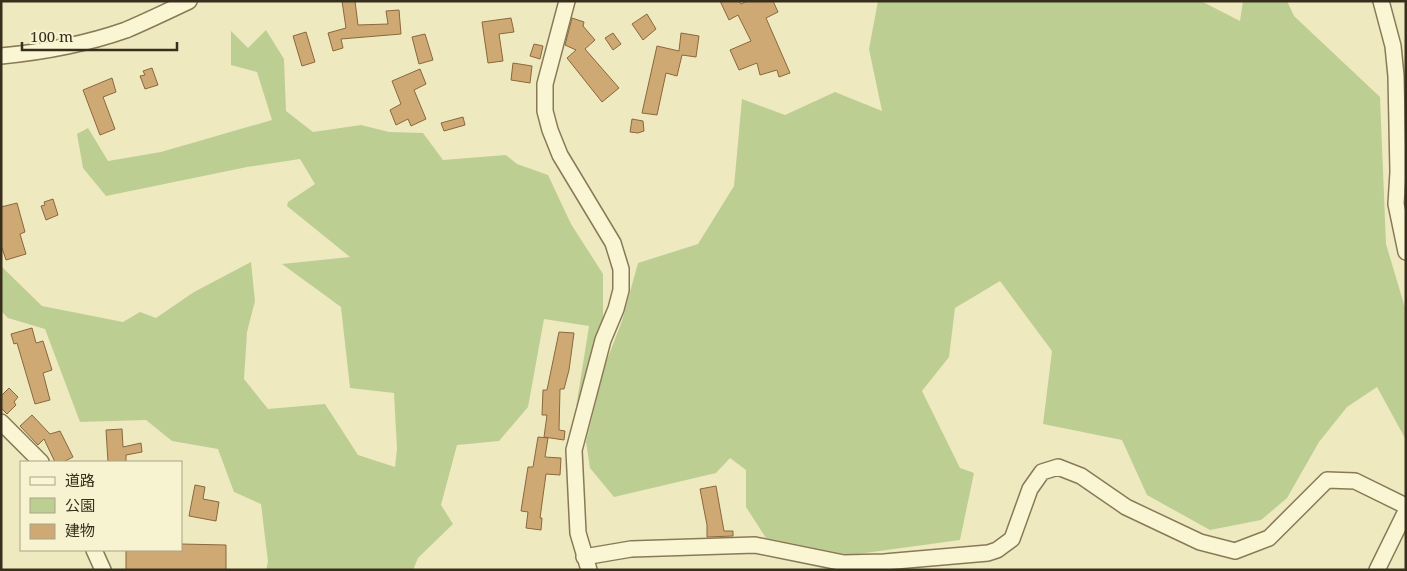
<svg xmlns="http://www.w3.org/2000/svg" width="1407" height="571" viewBox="0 0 1407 571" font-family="'Noto Serif','Noto Sans JP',serif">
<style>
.green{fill:#bdce93}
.building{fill:#cfa974;stroke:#89683c}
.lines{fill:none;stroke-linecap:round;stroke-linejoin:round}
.minor-casing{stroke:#897a57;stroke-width:18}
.minor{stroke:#faf5d3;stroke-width:15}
</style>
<rect width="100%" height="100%" fill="#efe9c0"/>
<g class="green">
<path d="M 878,1 L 1201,1 L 1240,21 L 1243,1 L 1287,1 L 1294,16 L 1380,97 L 1386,244 L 1406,311 L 1406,440 L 1377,387 L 1347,407 L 1319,442 L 1287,498 L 1261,520 L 1210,530 L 1147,495 L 1122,440 L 1043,424 L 1052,351 L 1000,281 L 955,308 L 949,357 L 922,391 L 960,468 L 974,473 L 960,540 L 850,555 L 766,538 L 746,507 L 746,470 L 730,458 L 716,473 L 614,497 L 590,468 L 586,442 L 605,365 L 622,321 L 638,263 L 698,244 L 734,186 L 742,99 L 785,115 L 835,92 L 882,111 L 869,49 Z"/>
<path d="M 266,30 L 284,59 L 286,111 L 313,132 L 361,125 L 389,132 L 423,133 L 443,160 L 506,155 L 517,164 L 548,175 L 571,224 L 603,274 L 603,318 L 576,408 L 589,326 L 544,319 L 528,407 L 499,441 L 457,445 L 441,505 L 453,524 L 418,558 L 413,570 L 266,570 L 268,562 L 261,504 L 234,492 L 218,449 L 172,441 L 146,420 L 80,422 L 45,329 L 8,318 L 1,311 L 1,266 L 42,306 L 123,322 L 140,312 L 156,318 L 194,292 L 251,262 L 255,301 L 247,332 L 244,379 L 268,409 L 325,404 L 358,455 L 395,467 L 397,449 L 394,393 L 350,388 L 341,307 L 282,264 L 350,257 L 287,206 L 288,202 L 315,184 L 300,159 L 247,167 L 106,196 L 83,168 L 77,134 L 88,128 L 108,161 L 161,152 L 272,120 L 257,72 L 231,65 L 231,31 L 248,48 Z"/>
</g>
<g class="building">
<path d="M 342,1 L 355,1 L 358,25 L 388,24 L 386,11 L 399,10 L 401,34 L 341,39 L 343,48 L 333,51 L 328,33 L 346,28 Z"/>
<path d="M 720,1 L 739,1 L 741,4 L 747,1 L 773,1 L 778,12 L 766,18 L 790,73 L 779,77 L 777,70 L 760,75 L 757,63 L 739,70 L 730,50 L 751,41 L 738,15 L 729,20 Z"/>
<path d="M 647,14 L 656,29 L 643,40 L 632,24 Z"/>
<path d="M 511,18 L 514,32 L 499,34 L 503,61 L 488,63 L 482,22 Z"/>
<path d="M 572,18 L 584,22 L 583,26 L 595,40 L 585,49 L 619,88 L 602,102 L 567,58 L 576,50 L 565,45 Z"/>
<path d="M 306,32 L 315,62 L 302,66 L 293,36 Z"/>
<path d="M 613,33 L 621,44 L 613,50 L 605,38 Z"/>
<path d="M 681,33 L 699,36 L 696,57 L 682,55 L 677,76 L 666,73 L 657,115 L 642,113 L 657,46 L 679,51 Z"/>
<path d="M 425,34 L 433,60 L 419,64 L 412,37 Z"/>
<path d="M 534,44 L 543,46 L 540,59 L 530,56 Z"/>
<path d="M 513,63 L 532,66 L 530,83 L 511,80 Z"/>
<path d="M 152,68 L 158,85 L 145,89 L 140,76 L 145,75 L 143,71 Z"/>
<path d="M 420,69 L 426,84 L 414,90 L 426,119 L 411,126 L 408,119 L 396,125 L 390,110 L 401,104 L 392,81 Z"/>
<path d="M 112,78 L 116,92 L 103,97 L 115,129 L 100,135 L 83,90 Z"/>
<path d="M 463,117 L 465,125 L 444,131 L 441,123 Z"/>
<path d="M 632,119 L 643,121 L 644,131 L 638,133 L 630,132 Z"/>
<path d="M 53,199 L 58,215 L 46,220 L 41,206 L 45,205 L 44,202 Z"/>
<path d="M 17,203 L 25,232 L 20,234 L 26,254 L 6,260 L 1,245 L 1,207 Z"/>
<path d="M 32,328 L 36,343 L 43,341 L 52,370 L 43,373 L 50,400 L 35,404 L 17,343 L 14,344 L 11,334 Z"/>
<path d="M 559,332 L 574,333 L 569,370 L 564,389 L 560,389 L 559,430 L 565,431 L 564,440 L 544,437 L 547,415 L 542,415 L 543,390 L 547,390 Z"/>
<path d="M 9,388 L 18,397 L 14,402 L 16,405 L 7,414 L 1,408 L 1,396 Z"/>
<path d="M 32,415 L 50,434 L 60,431 L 73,457 L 63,462 L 55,462 L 44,439 L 38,445 L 20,426 Z"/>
<path d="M 122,429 L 123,447 L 141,443 L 142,452 L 126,455 L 126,462 L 108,462 L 106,430 Z"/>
<path d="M 538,437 L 548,438 L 545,457 L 561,458 L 560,475 L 546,474 L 540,518 L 542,518 L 541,530 L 526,528 L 528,512 L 521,511 L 528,467 L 533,467 Z"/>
<path d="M 195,485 L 205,487 L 203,499 L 219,502 L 216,521 L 189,516 Z"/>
<path d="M 716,486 L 724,531 L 733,531 L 733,536 L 707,537 L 707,525 L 700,489 Z"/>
<path d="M 181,544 L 226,545 L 226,570 L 126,570 L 126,550 L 181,550 Z"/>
</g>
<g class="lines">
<defs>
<g id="minor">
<path d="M 567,1 L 545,84 L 545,111 L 550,130 L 560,155 L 613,243 L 621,269 L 621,290 L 616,309 L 603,340 L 574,450 L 578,533 L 589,570"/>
<path d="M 1381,1 L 1393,46 L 1396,76 L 1398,172 L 1396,204 L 1406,252"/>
<path d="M 1,56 C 43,52 86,44 126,30 C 147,21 168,11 189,1"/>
<path d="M 1,422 L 41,462"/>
<path d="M 94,550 L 103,570"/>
<path d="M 584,557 L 631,549 L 755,545 L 844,563 L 884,562 L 988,553 L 997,550 L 1012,539 L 1030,489 L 1042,472 L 1058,467 L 1081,476 L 1126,507 L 1200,542 L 1235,551 L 1269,538 L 1327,480 L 1355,481 L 1406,506"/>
<path d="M 1377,570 L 1406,511"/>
</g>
</defs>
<use href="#minor" class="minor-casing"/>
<use href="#minor" class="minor"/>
</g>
<rect width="1407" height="571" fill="none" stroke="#382e1c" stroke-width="5"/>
<rect x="20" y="461" width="162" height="90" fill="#f7f2d0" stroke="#aba488"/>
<rect x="30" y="477" width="25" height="8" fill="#faf5d3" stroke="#aba488"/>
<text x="65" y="486" font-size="15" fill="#382e1c">道路</text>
<rect x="30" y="498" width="25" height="15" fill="#bdce93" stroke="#aba488"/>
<text x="65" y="511" font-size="15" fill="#382e1c">公園</text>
<rect x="30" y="524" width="25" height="15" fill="#cfa974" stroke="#aba488"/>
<text x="65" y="536" font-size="15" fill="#382e1c">建物</text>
<path d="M22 42v8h155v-8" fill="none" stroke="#382e1c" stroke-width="2.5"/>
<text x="30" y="42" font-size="15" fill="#382e1c" stroke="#f7f2d0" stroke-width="4" paint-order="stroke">100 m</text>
</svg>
